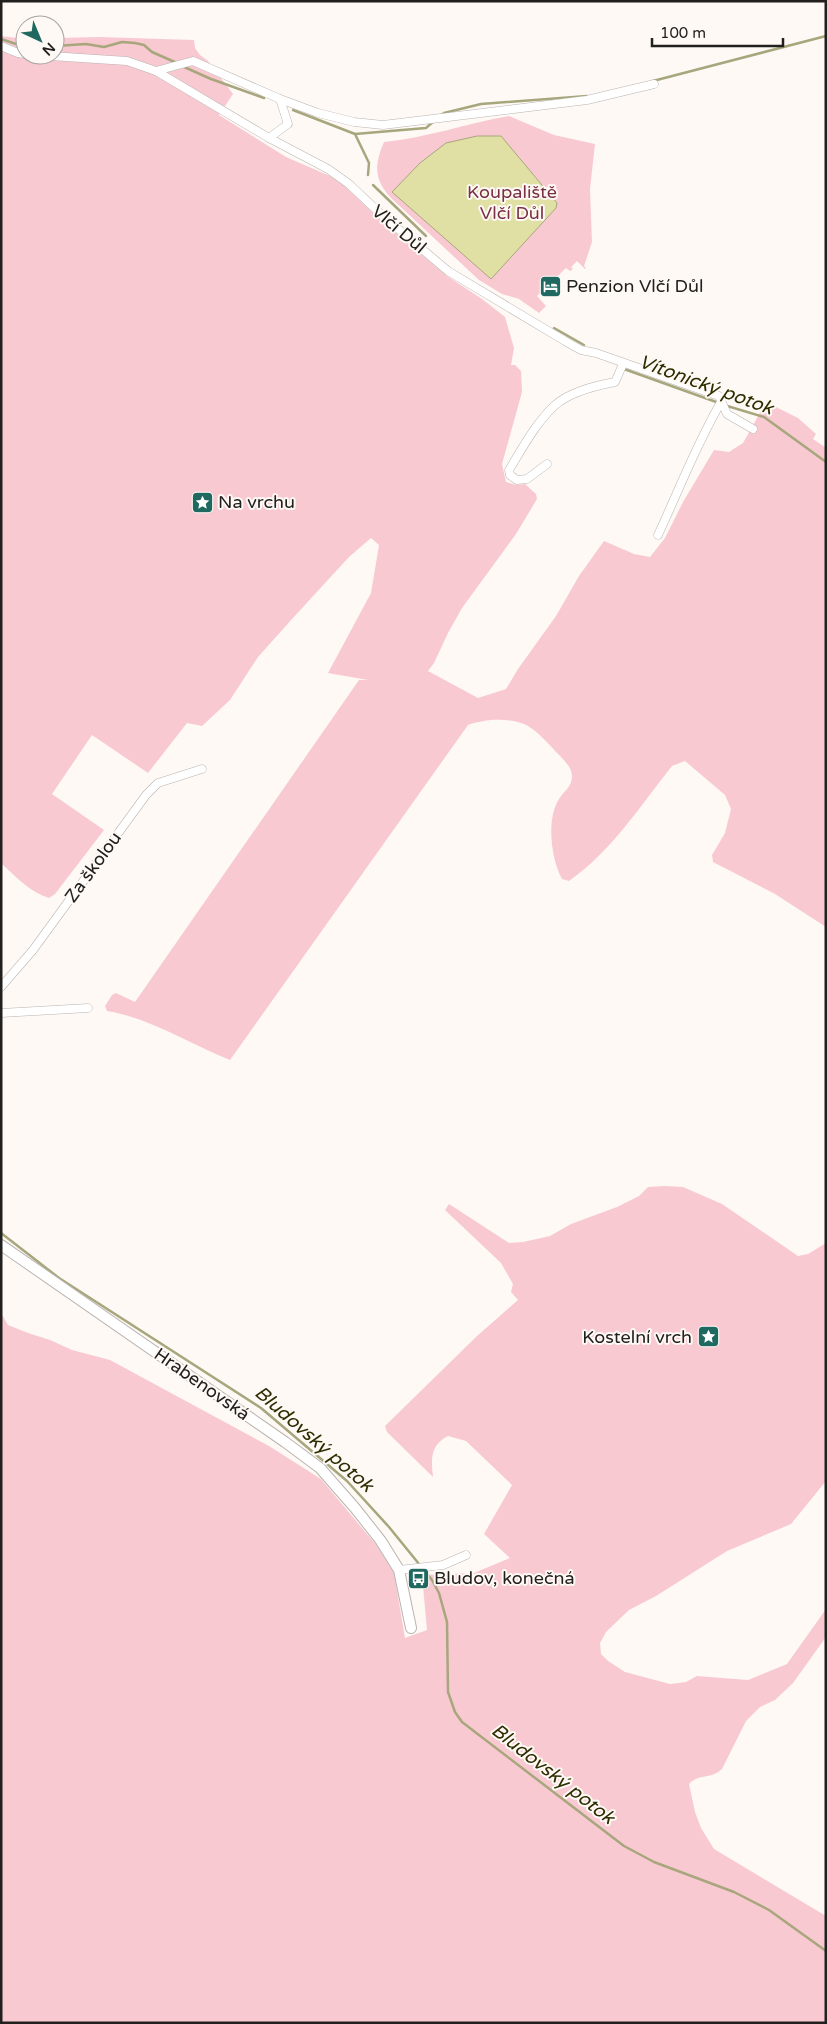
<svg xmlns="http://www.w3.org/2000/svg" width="827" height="2024" viewBox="0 0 827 2024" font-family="'Varela Round',sans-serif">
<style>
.green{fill:#f9c9d2}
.water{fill:#e0e0a4;stroke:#a7a67c}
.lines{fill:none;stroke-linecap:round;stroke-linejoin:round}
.stream{stroke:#a7a67c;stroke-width:2.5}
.street-casing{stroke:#b9b4b1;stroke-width:9}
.secondary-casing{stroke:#b9b4b1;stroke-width:12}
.street{stroke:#fff;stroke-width:8}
.secondary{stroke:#fff;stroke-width:10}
.labels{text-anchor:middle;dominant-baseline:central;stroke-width:4;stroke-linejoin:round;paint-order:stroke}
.park-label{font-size:18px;fill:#7b2f44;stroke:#fef9f5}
.street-label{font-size:18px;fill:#22201e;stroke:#fef9f5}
.poi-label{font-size:18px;fill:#22201e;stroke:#fef9f5;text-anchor:start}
.water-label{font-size:19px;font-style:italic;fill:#2e2d00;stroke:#fef9f5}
</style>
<rect width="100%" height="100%" fill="#fef9f5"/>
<g class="green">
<path d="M 1,36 L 25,39 L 25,55 L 55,55 L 55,38 L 99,37 L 194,40 L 195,48 L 200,55 L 208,61 L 233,94 L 219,115 L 286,157 L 337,179 L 384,223 L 447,276 L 482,299 L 505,317 L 514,348 L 511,365 L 515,365 L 521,371 L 522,392 L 502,464 L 506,482 L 516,485 L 525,484 L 536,494 L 537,499 L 516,534 L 462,608 L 448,633 L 434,663 L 428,671 L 478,698 L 506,689 L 518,669 L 556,616 L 579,576 L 604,541 L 634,554 L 650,557 L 665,538 L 683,502 L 714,450 L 729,452 L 743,443 L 766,402 L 798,418 L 816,434 L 813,439 L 826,448 L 826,927 L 775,894 L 713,862 L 712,855 L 725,833 L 731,809 L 725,795 L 685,761 L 672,766 C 641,805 611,852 569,881 L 562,879 C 551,859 546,819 559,799 C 564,791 572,787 572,776 C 572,767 562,758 556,752 C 548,743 538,732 528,726 C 511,717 485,719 468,725 L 230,1060 C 190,1044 150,1018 107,1011 L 105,1006 L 112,995 L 116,993 L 135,1002 L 359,680 L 368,680 L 328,673 L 371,593 L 379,545 L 371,538 L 349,557 L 292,619 L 258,657 L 230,700 L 202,726 L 187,723 L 148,773 L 92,735 L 52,794 L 104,830 L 55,894 L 49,898 C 31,893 15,876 1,863 Z"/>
<path d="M 509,116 L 554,135 L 595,144 L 590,189 L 592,242 L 584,266 L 586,268 L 585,269 L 577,261 L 571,267 L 573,269 L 570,271 L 566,268 L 537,296 L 546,306 L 539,313 L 519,299 L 502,294 L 479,280 L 391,198 C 374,180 374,165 384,142 C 427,138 467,123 509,116 Z"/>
<path d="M 665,1186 L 683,1187 L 722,1204 L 798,1256 L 808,1254 L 826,1243 L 826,1481 L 791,1524 L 727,1551 L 656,1596 L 629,1610 L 606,1632 L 600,1643 L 601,1654 L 608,1661 L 625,1672 L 670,1684 L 686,1682 L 697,1676 L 748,1680 L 787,1664 L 826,1609 L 826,1637 L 793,1683 L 775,1700 L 760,1707 L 746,1721 L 722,1769 C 710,1780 699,1773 689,1784 L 695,1812 L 701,1828 L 714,1849 L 826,1916 L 826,2023 L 1,2023 L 1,1313 L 8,1325 L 28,1333 L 50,1340 L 72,1350 L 110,1360 L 269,1446 L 321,1479 L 377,1546 L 394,1573 L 405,1638 L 427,1630 L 422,1575 L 474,1573 L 510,1558 L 484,1534 L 512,1485 L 466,1441 L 448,1436 C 430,1445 431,1460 433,1477 L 387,1432 L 385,1426 L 477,1336 L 518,1300 L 511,1292 L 513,1284 L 501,1263 L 445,1210 L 449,1204 L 509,1243 L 523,1242 L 550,1236 L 571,1224 L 617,1207 L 639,1196 L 648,1187 Z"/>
</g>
<path class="water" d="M 477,136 L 501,136 L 557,203 L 556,208 L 491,279 L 392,192 L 420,163 L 446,143 Z"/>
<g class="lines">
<g class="stream">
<path d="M 1,39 L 25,47"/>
<path d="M 55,46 L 86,44 L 104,47 L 122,42 L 135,43 L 144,45 L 152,52 L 177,63"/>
<path d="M 182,66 L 211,79 L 264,98"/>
<path d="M 653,81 L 826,36"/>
<path d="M 293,110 L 355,134 L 369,163 L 368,175"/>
<path d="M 440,116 L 444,113 L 481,104 L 587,96"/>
<path d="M 355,134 L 426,128 L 434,121"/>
<path d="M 373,185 L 426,236"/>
<path d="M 554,328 L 584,345"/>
<path d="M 624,369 L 719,403"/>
<path d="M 724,405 L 764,417 L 826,462"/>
<path d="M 1,1233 L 59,1278 L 261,1408 L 347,1481 L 389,1527 L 432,1580 L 439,1593 L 447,1622 L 448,1692 L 455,1712 L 462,1722 L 624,1846 L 654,1862 L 734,1892 L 769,1910 L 826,1951"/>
</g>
<defs>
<g id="street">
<path d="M 1,46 L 18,53 L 25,54"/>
<path d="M 35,55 L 127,61 L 156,71 L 269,138 L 328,169 L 349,184 L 384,217 L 448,271 L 565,341 L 581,350 L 596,353 L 719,396 L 727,414 L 753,429"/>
<path d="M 156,71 L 193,61 L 280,99 L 318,113 L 354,122 L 383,125 L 587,100 L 654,84"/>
<path d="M 269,138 L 288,124 L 280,99"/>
<path d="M 547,464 L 527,479 L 517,480 L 510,475 L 509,470 C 522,449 535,424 554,406 C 569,392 594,386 615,382 L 623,364"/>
<path d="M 658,535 C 679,490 696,445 721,402"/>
<path d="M 1,987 L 33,950 L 146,795 L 158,783 L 202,769"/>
<path d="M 1,1013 L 88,1008"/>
<path d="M 399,1570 L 443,1565 L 466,1555"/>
</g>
<path id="secondary" d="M 1,1245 L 285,1442 L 320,1468 L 355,1508 L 381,1541 L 399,1570 L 411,1628"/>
</defs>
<use href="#street" class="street-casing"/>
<use href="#secondary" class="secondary-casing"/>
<use href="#street" class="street"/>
<use href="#secondary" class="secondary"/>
</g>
<defs>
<symbol id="hotel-square" viewBox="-11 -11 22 22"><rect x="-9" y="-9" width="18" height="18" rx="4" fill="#1f6961" stroke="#fef9f5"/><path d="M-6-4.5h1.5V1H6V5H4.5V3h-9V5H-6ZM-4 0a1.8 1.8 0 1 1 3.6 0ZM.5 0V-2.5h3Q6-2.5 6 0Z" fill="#fff"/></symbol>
<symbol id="sight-square" viewBox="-11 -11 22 22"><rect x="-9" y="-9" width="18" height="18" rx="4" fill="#1f6961" stroke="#fef9f5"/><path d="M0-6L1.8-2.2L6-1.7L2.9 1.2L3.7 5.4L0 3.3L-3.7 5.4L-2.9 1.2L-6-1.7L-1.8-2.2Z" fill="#fff"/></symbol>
<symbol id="bus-square" viewBox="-11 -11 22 22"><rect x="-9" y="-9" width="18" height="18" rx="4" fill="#1f6961" stroke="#fef9f5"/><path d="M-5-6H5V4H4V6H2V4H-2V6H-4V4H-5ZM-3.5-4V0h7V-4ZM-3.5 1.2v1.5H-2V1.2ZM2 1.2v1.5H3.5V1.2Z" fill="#fff"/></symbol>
</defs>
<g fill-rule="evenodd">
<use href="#hotel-square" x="538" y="274" width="25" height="25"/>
<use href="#sight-square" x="190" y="490" width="25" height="25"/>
<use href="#sight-square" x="696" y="1324" width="25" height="25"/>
<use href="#bus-square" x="406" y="1566" width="25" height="25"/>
</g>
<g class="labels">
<g class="park-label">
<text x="512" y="192">Koupaliště<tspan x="512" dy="21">Vlčí Důl</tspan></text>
</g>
<g class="street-label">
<text transform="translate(399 229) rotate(40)">Vlčí Důl</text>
<text transform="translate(93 867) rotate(-54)">Za školou</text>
<text transform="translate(202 1384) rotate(35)">Hrabenovská</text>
</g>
<g class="poi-label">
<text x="566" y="286">Penzion Vlčí Důl</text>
<text x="218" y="502">Na vrchu</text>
<text x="692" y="1337" text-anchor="end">Kostelní vrch</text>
<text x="434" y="1578">Bludov, konečná</text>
</g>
<g class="water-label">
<text transform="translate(706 385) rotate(20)">Vítonický potok</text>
<text transform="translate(314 1439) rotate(41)">Bludovský potok</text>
<text transform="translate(553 1774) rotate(38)">Bludovský potok</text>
</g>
</g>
<rect width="827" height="2024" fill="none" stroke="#22201e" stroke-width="5"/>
<g transform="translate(40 40) rotate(136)"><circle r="24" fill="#fef9f5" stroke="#a6a29f"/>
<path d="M0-4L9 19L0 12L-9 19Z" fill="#1f6961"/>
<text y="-8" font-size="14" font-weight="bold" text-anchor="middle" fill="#22201e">N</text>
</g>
<path d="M652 38v8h131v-8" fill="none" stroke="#22201e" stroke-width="2.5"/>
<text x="660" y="38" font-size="15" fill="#22201e" stroke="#fef9f5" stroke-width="4" paint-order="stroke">100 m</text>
</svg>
